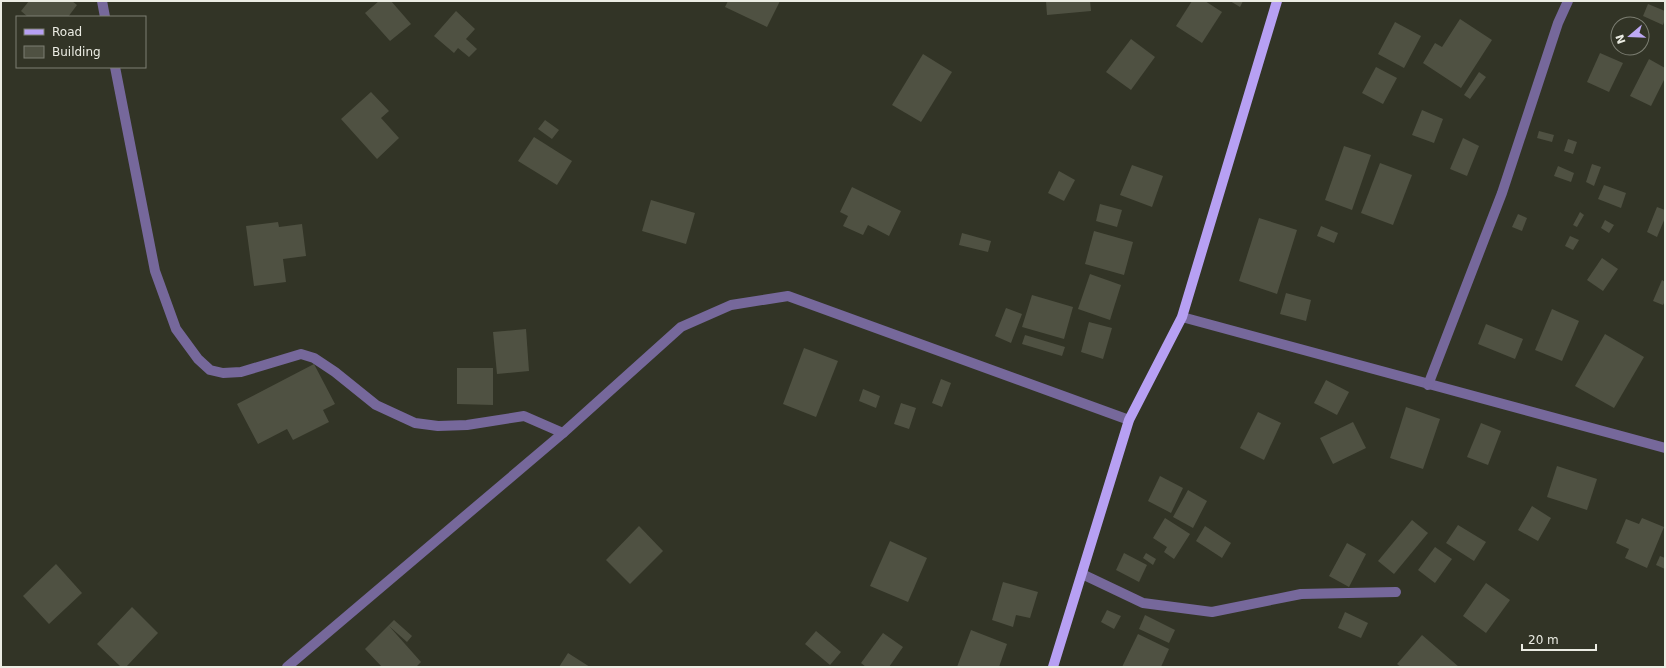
<svg xmlns="http://www.w3.org/2000/svg" width="1666" height="668" viewBox="0 0 1666 668" font-family="'DejaVu Sans',sans-serif">
<style>
.building{fill:#4f5142}
.lines{fill:none;stroke-linecap:round;stroke-linejoin:round}
.service{stroke:#76689b;stroke-width:10}
.minor{stroke:#76689b;stroke-width:10}
.primary{stroke:#b7a0f3;stroke-width:10}
</style>
<rect width="100%" height="100%" fill="#323426"/>
<g class="building">
<path d="M 29,1 L 72,1 L 77,5 L 68,17 L 28,17 L 21,11 Z"/>
<path d="M 379,1 L 391,1 L 411,24 L 390,41 L 365,13 Z"/>
<path d="M 728,1 L 780,1 L 767,27 L 725,7 Z"/>
<path d="M 1046,1 L 1090,1 L 1091,11 L 1047,15 Z"/>
<path d="M 1192,1 L 1205,1 L 1222,12 L 1202,43 L 1176,26 Z"/>
<path d="M 1230,1 L 1243,1 L 1240,7 Z"/>
<path d="M 1648,4 L 1665,11 L 1665,19 L 1663,25 L 1643,16 Z"/>
<path d="M 456,11 L 475,29 L 466,39 L 477,49 L 469,57 L 458,48 L 454,53 L 434,36 Z"/>
<path d="M 1460,19 L 1492,40 L 1461,88 L 1423,63 L 1435,43 L 1442,47 Z"/>
<path d="M 1395,22 L 1421,36 L 1404,68 L 1378,54 Z"/>
<path d="M 1131,39 L 1155,57 L 1131,90 L 1106,72 Z"/>
<path d="M 1600,53 L 1623,63 L 1609,92 L 1587,82 Z"/>
<path d="M 923,54 L 952,72 L 921,122 L 892,105 Z"/>
<path d="M 1649,59 L 1665,68 L 1665,78 L 1651,106 L 1630,96 Z"/>
<path d="M 1376,67 L 1397,78 L 1383,104 L 1362,93 Z"/>
<path d="M 1479,72 L 1486,77 L 1470,99 L 1464,95 Z"/>
<path d="M 371,92 L 389,111 L 381,118 L 399,138 L 377,159 L 341,119 Z"/>
<path d="M 1422,110 L 1443,119 L 1434,143 L 1412,135 Z"/>
<path d="M 545,120 L 559,130 L 552,139 L 538,129 Z"/>
<path d="M 1539,131 L 1554,135 L 1552,142 L 1537,138 Z"/>
<path d="M 534,137 L 572,161 L 557,185 L 518,161 Z"/>
<path d="M 1463,138 L 1479,146 L 1467,176 L 1450,169 Z"/>
<path d="M 1568,139 L 1577,142 L 1573,154 L 1564,151 Z"/>
<path d="M 1344,146 L 1371,155 L 1352,210 L 1325,200 Z"/>
<path d="M 1380,163 L 1412,175 L 1393,225 L 1361,213 Z"/>
<path d="M 1592,164 L 1601,167 L 1594,186 L 1586,182 Z"/>
<path d="M 1132,165 L 1163,176 L 1152,207 L 1120,195 Z"/>
<path d="M 1558,166 L 1574,173 L 1571,182 L 1554,176 Z"/>
<path d="M 1059,171 L 1075,180 L 1064,201 L 1048,193 Z"/>
<path d="M 1604,185 L 1626,193 L 1621,208 L 1598,199 Z"/>
<path d="M 852,187 L 901,211 L 889,236 L 868,225 L 863,235 L 843,226 L 848,216 L 840,212 Z"/>
<path d="M 651,200 L 695,213 L 686,244 L 642,231 Z"/>
<path d="M 1100,204 L 1122,210 L 1117,227 L 1096,221 Z"/>
<path d="M 1657,207 L 1665,210 L 1665,218 L 1657,237 L 1647,232 Z"/>
<path d="M 1580,212 L 1584,215 L 1577,227 L 1573,225 Z"/>
<path d="M 1518,214 L 1527,218 L 1522,231 L 1512,227 Z"/>
<path d="M 1259,218 L 1297,230 L 1277,294 L 1239,281 Z"/>
<path d="M 1605,220 L 1614,225 L 1609,233 L 1601,228 Z"/>
<path d="M 278,222 L 279,227 L 302,224 L 306,256 L 283,259 L 286,282 L 254,286 L 246,226 Z"/>
<path d="M 1321,226 L 1338,233 L 1334,243 L 1317,236 Z"/>
<path d="M 1094,231 L 1133,242 L 1124,275 L 1085,264 Z"/>
<path d="M 962,233 L 991,241 L 988,252 L 959,245 Z"/>
<path d="M 1570,236 L 1579,240 L 1573,250 L 1565,246 Z"/>
<path d="M 1602,258 L 1618,269 L 1603,291 L 1587,280 Z"/>
<path d="M 1090,274 L 1121,285 L 1110,320 L 1078,309 Z"/>
<path d="M 1662,280 L 1665,282 L 1665,301 L 1663,305 L 1653,301 Z"/>
<path d="M 1286,293 L 1311,300 L 1306,321 L 1280,314 Z"/>
<path d="M 1032,295 L 1073,307 L 1064,339 L 1022,327 Z"/>
<path d="M 1006,308 L 1022,314 L 1011,343 L 995,336 Z"/>
<path d="M 1552,309 L 1579,321 L 1562,361 L 1535,350 Z"/>
<path d="M 1089,322 L 1112,328 L 1103,359 L 1081,352 Z"/>
<path d="M 1486,324 L 1523,339 L 1515,359 L 1478,344 Z"/>
<path d="M 526,329 L 529,371 L 497,374 L 493,332 Z"/>
<path d="M 1605,334 L 1644,357 L 1614,408 L 1575,386 Z"/>
<path d="M 1025,335 L 1065,347 L 1062,356 L 1022,344 Z"/>
<path d="M 804,348 L 838,361 L 816,417 L 783,404 Z"/>
<path d="M 314,364 L 335,404 L 323,410 L 329,422 L 293,440 L 287,429 L 258,444 L 237,404 Z"/>
<path d="M 457,368 L 493,368 L 493,405 L 457,404 Z"/>
<path d="M 941,379 L 951,383 L 942,407 L 932,403 Z"/>
<path d="M 1326,380 L 1349,392 L 1337,415 L 1314,403 Z"/>
<path d="M 863,389 L 880,396 L 876,408 L 859,401 Z"/>
<path d="M 901,403 L 916,408 L 909,429 L 894,424 Z"/>
<path d="M 1406,407 L 1440,419 L 1423,469 L 1390,458 Z"/>
<path d="M 1258,412 L 1281,423 L 1264,460 L 1240,448 Z"/>
<path d="M 1353,422 L 1366,448 L 1333,464 L 1320,438 Z"/>
<path d="M 1481,423 L 1501,431 L 1488,465 L 1467,457 Z"/>
<path d="M 1557,466 L 1597,479 L 1587,510 L 1547,497 Z"/>
<path d="M 1160,476 L 1183,488 L 1171,513 L 1148,501 Z"/>
<path d="M 1188,490 L 1207,501 L 1193,528 L 1173,517 Z"/>
<path d="M 1532,506 L 1551,518 L 1538,541 L 1518,530 Z"/>
<path d="M 1165,518 L 1190,534 L 1174,559 L 1164,552 L 1167,547 L 1153,538 Z"/>
<path d="M 1642,518 L 1664,527 L 1647,568 L 1625,558 L 1629,549 L 1616,543 L 1626,519 L 1639,524 Z"/>
<path d="M 1412,520 L 1428,533 L 1394,574 L 1378,561 Z"/>
<path d="M 1458,525 L 1486,542 L 1474,561 L 1446,543 Z"/>
<path d="M 639,526 L 663,551 L 630,584 L 606,560 Z"/>
<path d="M 1205,526 L 1231,543 L 1222,558 L 1196,541 Z"/>
<path d="M 890,541 L 927,558 L 908,602 L 870,586 Z"/>
<path d="M 1347,543 L 1366,554 L 1349,587 L 1329,576 Z"/>
<path d="M 1435,547 L 1452,559 L 1435,583 L 1418,570 Z"/>
<path d="M 1124,553 L 1147,565 L 1139,582 L 1116,570 Z"/>
<path d="M 1146,553 L 1156,559 L 1153,565 L 1143,558 Z"/>
<path d="M 1660,556 L 1665,558 L 1665,569 L 1656,565 Z"/>
<path d="M 56,564 L 82,593 L 49,624 L 23,596 Z"/>
<path d="M 1003,582 L 1038,592 L 1030,618 L 1016,615 L 1013,627 L 992,620 Z"/>
<path d="M 1486,583 L 1510,600 L 1486,633 L 1463,616 Z"/>
<path d="M 132,607 L 158,633 L 126,667 L 121,667 L 97,644 Z"/>
<path d="M 1107,610 L 1121,616 L 1114,629 L 1101,622 Z"/>
<path d="M 1345,612 L 1368,623 L 1361,638 L 1338,628 Z"/>
<path d="M 1145,615 L 1175,630 L 1169,643 L 1139,629 Z"/>
<path d="M 394,620 L 412,636 L 407,642 L 389,626 L 421,662 L 416,667 L 382,667 L 365,649 Z"/>
<path d="M 971,630 L 1007,644 L 999,667 L 957,667 Z"/>
<path d="M 816,631 L 841,652 L 830,665 L 805,644 Z"/>
<path d="M 883,633 L 903,647 L 889,667 L 866,667 L 861,663 Z"/>
<path d="M 1138,634 L 1169,649 L 1161,667 L 1122,667 Z"/>
<path d="M 1422,635 L 1459,667 L 1401,667 L 1397,664 Z"/>
<path d="M 568,653 L 590,667 L 559,667 Z"/>
</g>
<g class="lines">
<path class="service" d="M 1082,574 L 1143,603 L 1212,612 L 1301,594 L 1396,592"/>
<g class="minor">
<path d="M 102,1 L 105,17"/>
<path d="M 115,67 L 155,271 L 176,329 L 198,359 L 210,370 L 223,373 L 241,372 L 301,354 L 314,358 L 335,372 L 376,405 L 415,423 L 438,426 L 467,425 L 524,416 L 563,433"/>
<path d="M 1182,317 L 1665,448"/>
<path d="M 1428,385 L 1502,193 L 1558,23 L 1568,1"/>
<path d="M 287,667 L 563,433 L 681,327 L 731,305 L 788,296 L 1129,420"/>
</g>
<path class="primary" d="M 1053,667 L 1129,420 L 1182,317 L 1277,1"/>
</g>
<rect width="1666" height="668" fill="none" stroke="#ebece3" stroke-width="4"/>
<rect x="16" y="16" width="130" height="52" fill="#323426" stroke="#7c7e72"/>
<rect x="24" y="29" width="20" height="6" fill="#b7a0f3" stroke="#7c7e72"/>
<text x="52" y="36" font-size="12" fill="#ebece3">Road</text>
<rect x="24" y="46" width="20" height="12" fill="#4f5142" stroke="#7c7e72"/>
<text x="52" y="56" font-size="12" fill="#ebece3">Building</text>
<g transform="translate(1630 36) rotate(251)"><circle r="19" fill="#323426" stroke="#7c7e72"/>
<path d="M0-3L7 15L0 10L-7 15Z" fill="#bea9f5"/>
<text y="-6" font-size="11" font-weight="bold" text-anchor="middle" fill="#ebece3">N</text>
</g>
<path d="M1522 644v6h74v-6" fill="none" stroke="#ebece3" stroke-width="2"/>
<text x="1528" y="644" font-size="12" fill="#ebece3" stroke="#323426" stroke-width="3" paint-order="stroke">20 m</text>
</svg>
